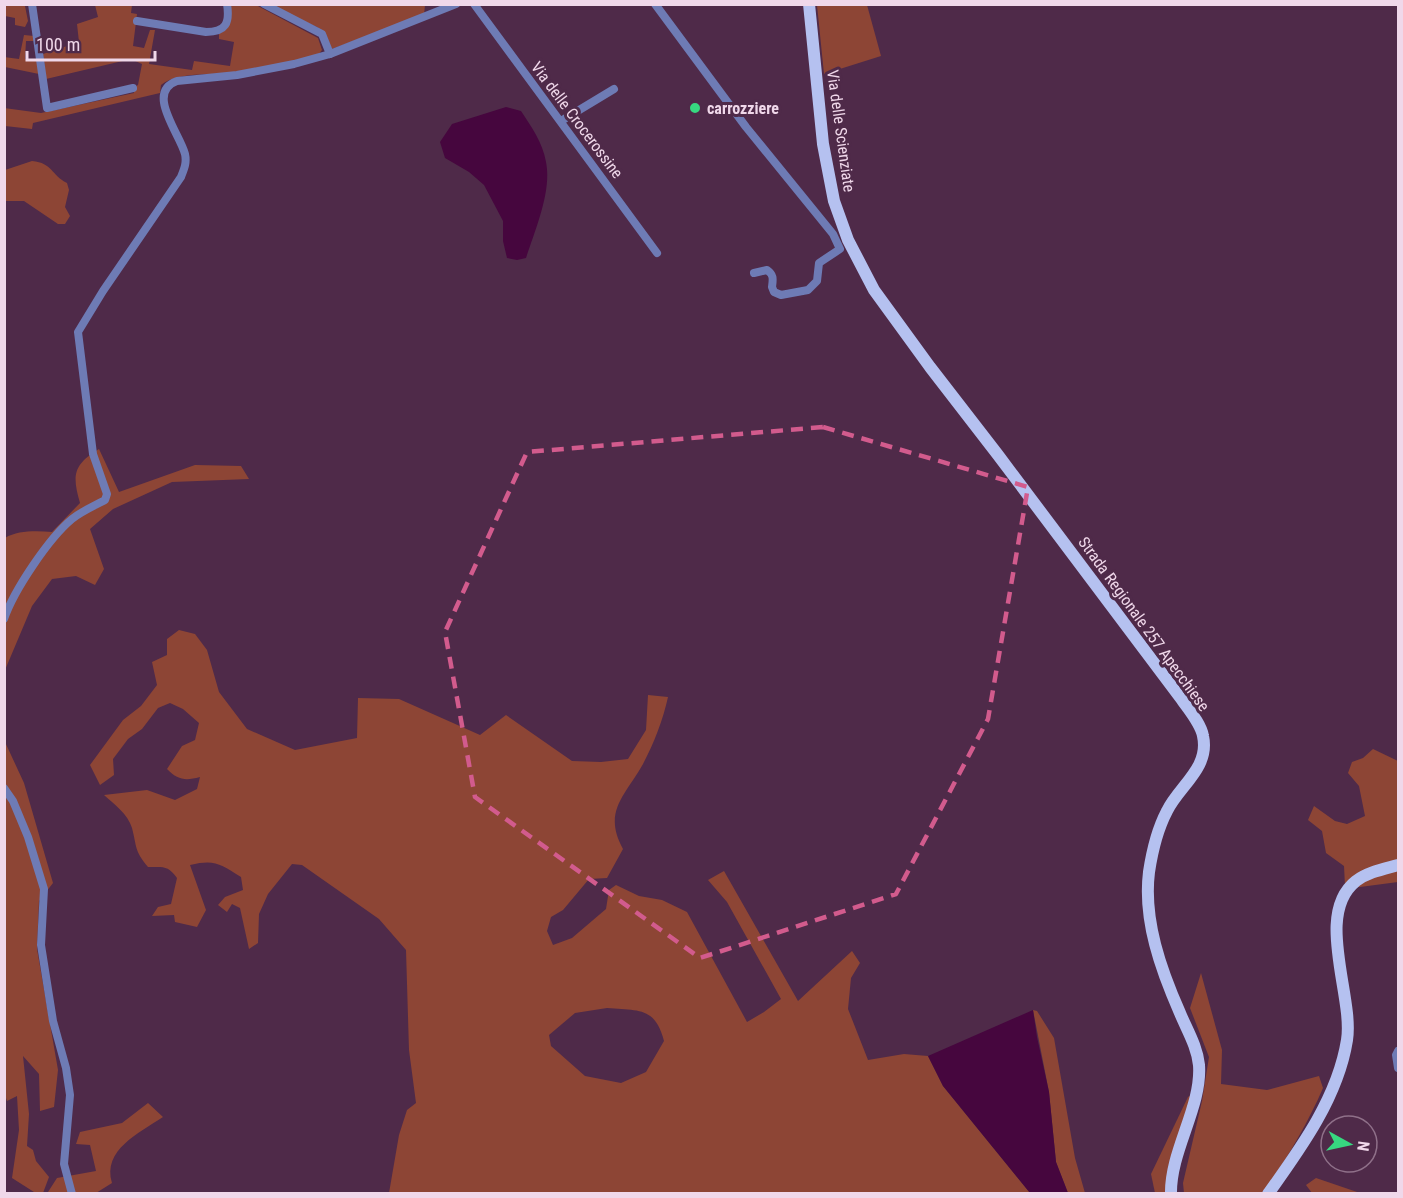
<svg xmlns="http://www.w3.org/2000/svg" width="1403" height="1198" viewBox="0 0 1403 1198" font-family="'Roboto Condensed',sans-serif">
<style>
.green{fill:#8d4535;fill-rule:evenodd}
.water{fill:#46063e}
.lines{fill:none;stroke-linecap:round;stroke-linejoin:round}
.minor{stroke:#6e7bb5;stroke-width:8}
.primary{stroke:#b5c1f0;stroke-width:12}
.marked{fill:none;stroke:#d25b8d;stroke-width:4.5;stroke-dasharray:12 8;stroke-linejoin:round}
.poi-dot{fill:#37d880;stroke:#4f2a49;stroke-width:2}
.labels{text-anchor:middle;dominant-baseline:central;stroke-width:6;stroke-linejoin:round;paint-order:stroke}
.poi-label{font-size:16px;font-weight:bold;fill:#f0d8ea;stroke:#4f2a49;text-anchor:start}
.street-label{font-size:16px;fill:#f0d8ea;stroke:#4f2a49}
</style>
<rect width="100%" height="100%" fill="#4f2a49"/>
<g class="green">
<path d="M 5,4 L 25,6 L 28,21 L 25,27 L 15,25 L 15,18 L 5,16 Z"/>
<path d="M 95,5 L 132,5 L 131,13 L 137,14 L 133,46 L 144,48 L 150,30 L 155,30 L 149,64 L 192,70 L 194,61 L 230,66 L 234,42 L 219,39 L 219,34 C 230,27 232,17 230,5 L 256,5 L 318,38 L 322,50 L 318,55 C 294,60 269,67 244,72 C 221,76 179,70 161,85 L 160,93 L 33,123 L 32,129 L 5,126 L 4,108 L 41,113 L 134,93 L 133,88 L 138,85 L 142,64 L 131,59 L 46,79 L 43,54 L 79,42 L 77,24 L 98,17 Z"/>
<path d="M 268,5 L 425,5 L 424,15 L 332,49 L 325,33 L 317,27 Z"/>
<path d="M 817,5 L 867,5 L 881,56 L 824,74 Z"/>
<path d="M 24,35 L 34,36 L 34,41 L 26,41 L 25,59 L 37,60 L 39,74 L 5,67 L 4,57 L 19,59 Z"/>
<path d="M 32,161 C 53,163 51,175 67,183 L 69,190 L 65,207 L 70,216 L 65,224 L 58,224 L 24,201 L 5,201 L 5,170 Z"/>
<path d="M 99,449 L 119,492 L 195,465 L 241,466 L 249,479 L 172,482 L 113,509 L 90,529 L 104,569 L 95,585 L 76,576 L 52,579 L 32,606 L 5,670 L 5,538 C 18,530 37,531 52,532 L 80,503 C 72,475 73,465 99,449 Z"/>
<path d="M 179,630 L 195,634 L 207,650 L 219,692 L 247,729 L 295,750 L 357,738 L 358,698 L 399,699 L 480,735 L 506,715 L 572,761 L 601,762 L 628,759 L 646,730 L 648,695 L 668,697 C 663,720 654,743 643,764 C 626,795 602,811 623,849 L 607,878 L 589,879 L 563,910 L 551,917 L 547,931 L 553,945 L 572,938 L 606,909 L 609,890 L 616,885 L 639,896 L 662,900 L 687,912 L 747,1022 L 764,1012 L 781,999 L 727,902 L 708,880 L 724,871 L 798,1001 L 852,951 L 860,963 L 851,978 L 848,1009 L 868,1060 L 904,1054 L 928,1056 L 943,1086 L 1030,1193 L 389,1193 L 399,1135 L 407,1110 L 416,1103 L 409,1050 L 406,950 L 379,919 L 302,865 L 292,864 L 268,894 L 259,914 L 258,943 L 249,949 L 240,908 L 232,904 L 227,912 L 218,905 L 225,897 L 243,890 L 241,877 C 220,864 215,859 190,865 L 206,910 L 197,927 L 175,922 L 174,915 L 152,916 L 158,907 L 171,904 L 177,878 C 168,865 163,867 148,867 C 134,850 137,847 132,828 C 128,814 114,804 104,795 L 147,790 L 175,800 L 197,789 L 200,777 C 185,781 178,780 167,769 L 182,746 L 195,740 L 199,723 L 183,709 L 170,703 L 158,708 L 142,729 L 128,739 L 113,759 L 114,775 L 100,785 L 90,765 L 123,720 L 141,706 L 157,685 L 152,662 L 167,655 L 167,639 ZM 607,1008 C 638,1011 655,1006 664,1041 L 646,1072 L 621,1083 L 585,1076 L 551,1046 L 549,1035 L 575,1013 Z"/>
<path d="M 5,742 L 24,783 L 53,883 L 39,901 L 37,949 L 58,1070 L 54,1107 L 40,1111 L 39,1074 L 23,1056 L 29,1114 L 27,1146 L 33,1150 L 36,1161 L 49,1177 L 43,1193 L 34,1192 L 12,1178 L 19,1130 L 17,1096 L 7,1101 L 5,1095 Z"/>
<path d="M 1373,749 L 1398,761 L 1398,882 L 1360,887 L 1345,886 L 1344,866 L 1326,853 L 1322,831 L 1308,820 L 1314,806 L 1335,821 L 1347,824 L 1365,816 L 1359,786 L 1348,773 L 1352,762 L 1363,758 Z"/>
<path d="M 1201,973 L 1222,1050 L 1221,1084 L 1267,1090 L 1319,1076 L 1323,1088 C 1307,1125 1286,1160 1263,1193 L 1184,1193 L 1183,1183 L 1202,1101 L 1209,1057 L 1190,1008 Z"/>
<path d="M 1033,1010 L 1037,1011 L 1054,1038 L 1075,1158 L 1085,1193 L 1068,1193 L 1056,1162 L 1049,1092 Z"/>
<path d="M 1191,1095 L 1167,1193 L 1155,1193 L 1151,1174 L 1188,1097 Z"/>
<path d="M 148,1103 L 163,1117 C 139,1133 102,1150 112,1183 L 96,1193 L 49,1194 L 48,1192 L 57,1178 L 96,1171 L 90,1145 L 76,1144 L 80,1132 L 122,1123 Z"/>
<path d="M 1316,1178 L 1360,1193 L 1312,1193 L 1306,1185 Z"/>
</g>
<g class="water">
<path d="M 506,107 L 521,111 C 531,126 543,143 546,162 C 552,191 535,230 526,258 L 517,260 L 507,258 L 503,241 L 503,221 L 484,185 L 469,172 L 445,158 L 440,142 L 452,124 Z"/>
<path d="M 1033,1010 L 1037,1037 L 1049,1092 L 1056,1162 L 1068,1193 L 1030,1193 L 943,1086 L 928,1056 Z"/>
</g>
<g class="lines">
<g class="minor">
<path d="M 32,4 L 47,108 L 133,88"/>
<path d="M 264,4 L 322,34 L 330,54"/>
<path d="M 474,4 L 657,253"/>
<path d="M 655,4 L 746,127 L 833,234 L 840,249 L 819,263 L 817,281 L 808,290 L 781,295 L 774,292 L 772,287 C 773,279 774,275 767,270 L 754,273"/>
<path d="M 137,21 L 206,32 C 226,32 230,23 227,4"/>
<path d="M 561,121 L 614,89"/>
<path d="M 4,619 C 14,590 49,538 72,519 C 82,511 94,506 105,500 L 107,494 L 93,454 L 78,332 L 103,291 L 181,177 C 184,169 187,163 185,154 C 180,134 145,92 177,81 L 237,75 L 294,64 L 330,54 L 456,4"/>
<path d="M 4,788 L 13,801 L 28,837 L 44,889 L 41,945 L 53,1021 L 66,1068 L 70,1095 L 64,1164 L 72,1194"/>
<path d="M 1398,1051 L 1396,1055 L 1398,1068"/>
</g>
<g class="primary">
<path d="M 809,4 L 823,144 L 834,201 L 848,240 L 874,290 L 930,367 L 998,455 L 1182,700 C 1189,710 1201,724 1203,736 C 1210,768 1179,786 1167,811 C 1157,830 1152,852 1149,872 C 1143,920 1161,970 1180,1013 C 1187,1030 1197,1046 1199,1065 C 1202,1107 1170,1151 1171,1194"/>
<path d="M 1268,1194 C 1301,1148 1338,1097 1347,1040 C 1354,996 1314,914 1356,881 C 1368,872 1384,869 1398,865"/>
</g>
</g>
<path class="marked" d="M 823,427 L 1028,487 L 988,719 L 896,894 L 700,958 L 475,797 L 445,632 L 527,452 Z"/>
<circle class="poi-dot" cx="695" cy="108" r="6"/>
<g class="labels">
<g class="poi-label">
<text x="707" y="108">carrozziere</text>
</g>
<g class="street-label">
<text transform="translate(577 120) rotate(53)">Via delle Crocerossine</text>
<text transform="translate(841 131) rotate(82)">Via delle Scienziate</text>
<text transform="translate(1144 624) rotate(54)">Strada Regionale 257 Apecchiese</text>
</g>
</g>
<rect width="1403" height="1198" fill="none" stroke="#f0d8ea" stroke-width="12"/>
<g transform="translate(1349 1144) rotate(98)"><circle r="28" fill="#4f2a49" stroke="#8f7089" stroke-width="1.5"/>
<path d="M0-4.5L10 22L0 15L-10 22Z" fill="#37d880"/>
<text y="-9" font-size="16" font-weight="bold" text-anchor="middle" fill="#f0d8ea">N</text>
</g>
<path d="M27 51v9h128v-9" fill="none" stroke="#f0d8ea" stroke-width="3"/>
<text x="36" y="51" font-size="18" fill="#f0d8ea" stroke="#4f2a49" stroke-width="4.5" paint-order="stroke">100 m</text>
</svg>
